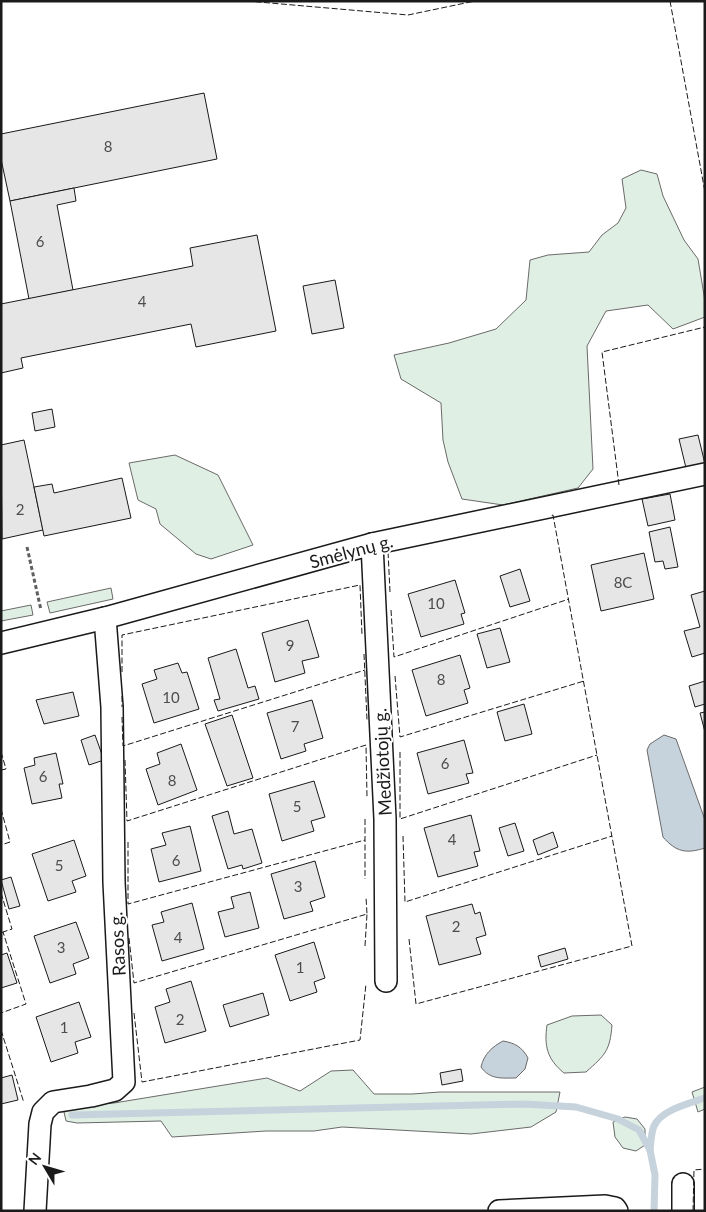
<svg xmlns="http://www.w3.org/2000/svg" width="706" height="1212" viewBox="0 0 706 1212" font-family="Lato,sans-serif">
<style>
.green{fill:#e0efe3;stroke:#6a6a6a}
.water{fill:#c6d2dc;stroke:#6a6a6a}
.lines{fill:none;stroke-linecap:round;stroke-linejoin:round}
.stream{stroke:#c6d2dc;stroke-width:7}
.building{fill:#e6e6e6;stroke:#1a1a1a}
.minor-casing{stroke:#1a1a1a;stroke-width:24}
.path{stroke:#5f5f5f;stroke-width:3;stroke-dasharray:4 2.5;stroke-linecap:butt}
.minor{stroke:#fff;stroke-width:21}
.fence{stroke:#1a1a1a;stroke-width:1;stroke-dasharray:6 2.5;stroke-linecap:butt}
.labels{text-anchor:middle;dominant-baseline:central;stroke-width:4;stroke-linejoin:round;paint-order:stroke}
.number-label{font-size:15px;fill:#4d4d4d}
.street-label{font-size:18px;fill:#1a1a1a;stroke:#fff}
</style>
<rect width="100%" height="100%" fill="#fff"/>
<g class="green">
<path d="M 641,170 L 657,174 L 663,196 L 684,240 L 698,259 L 705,301 L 705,317 L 673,329 L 648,305 L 606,311 L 587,346 L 593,469 L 578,488 L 503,505 L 462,499 L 448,462 L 443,440 L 441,403 L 401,379 L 394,355 L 449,343 L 496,329 L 526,300 L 530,260 L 548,255 L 589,252 L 602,235 L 618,223 L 626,208 L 622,179 Z"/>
<path d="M 175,455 L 218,475 L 253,545 L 211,559 L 196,554 L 160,524 L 156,509 L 138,500 L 129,463 Z"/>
<path d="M 111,588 L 113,599 L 50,613 L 47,602 Z"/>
<path d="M 31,605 L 33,615 L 1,621 L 1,611 Z"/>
<path d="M 601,1015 L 612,1025 C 610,1051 605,1055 586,1072 L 564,1073 C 547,1059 544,1046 547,1025 L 572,1016 Z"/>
<path d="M 353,1070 L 374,1094 L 412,1094 L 440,1092 L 560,1092 L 556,1112 L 531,1127 L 471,1134 L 342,1127 L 314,1131 L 266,1131 L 172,1137 L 161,1121 L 77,1123 L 66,1121 L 64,1112 L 73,1105 L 114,1103 L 267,1078 L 300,1091 L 331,1071 Z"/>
<path d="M 705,1087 L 705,1109 L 698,1112 L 692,1092 Z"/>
<path d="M 625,1117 L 637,1119 L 645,1129 L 645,1145 L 636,1151 L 623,1148 L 615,1137 L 613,1122 Z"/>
</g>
<g class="water">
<path d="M 664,735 L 676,739 L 705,820 L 705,848 C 686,854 676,852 663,837 L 647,750 L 650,744 Z"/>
<path d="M 503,1041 C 515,1043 522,1047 528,1058 L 525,1069 L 516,1078 C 502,1078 490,1080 481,1067 C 484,1054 492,1047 503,1041 Z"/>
</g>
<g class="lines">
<g class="stream">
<path d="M 72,1115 L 524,1104 L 576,1107 L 618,1119 L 639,1130 L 650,1150 L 655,1175 L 654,1211"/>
<path d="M 650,1150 C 651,1142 651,1133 654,1126 C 661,1110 690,1103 705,1098"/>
</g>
</g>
<g class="building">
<path d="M 204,93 L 217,159 L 10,201 L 1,159 L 1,134 Z"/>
<path d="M 74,188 L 76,201 L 57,205 L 73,290 L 29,299 L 10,201 Z"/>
<path d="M 257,235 L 276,331 L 196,347 L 191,324 L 21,358 L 23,368 L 1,373 L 1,304 L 193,266 L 190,248 Z"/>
<path d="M 335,280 L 344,328 L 312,334 L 303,286 Z"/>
<path d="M 52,409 L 55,427 L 35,431 L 32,413 Z"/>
<path d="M 698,435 L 705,464 L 686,468 L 679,439 Z"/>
<path d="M 24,440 L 43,530 L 2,539 L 1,445 Z"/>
<path d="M 122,478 L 131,518 L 44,536 L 34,487 L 52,484 L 54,493 Z"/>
<path d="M 670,494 L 675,520 L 648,526 L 642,499 Z"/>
<path d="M 670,527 L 678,567 L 665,569 L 663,561 L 655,562 L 649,532 Z"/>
<path d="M 644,553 L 654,599 L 601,611 L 591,565 Z"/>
<path d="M 520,569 L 530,601 L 510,607 L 500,576 Z"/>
<path d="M 455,580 L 465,613 L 461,614 L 464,624 L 421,637 L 408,594 Z"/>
<path d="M 705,591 L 705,653 L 692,657 L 684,631 L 700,627 L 691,595 Z"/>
<path d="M 308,620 L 319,657 L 302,661 L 305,673 L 275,682 L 262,633 Z"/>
<path d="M 500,628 L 510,662 L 487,668 L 477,634 Z"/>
<path d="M 236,649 L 248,688 L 255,686 L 259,699 L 218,711 L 214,700 L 220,699 L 208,658 Z"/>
<path d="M 460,655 L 470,688 L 464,690 L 468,703 L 426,716 L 412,670 Z"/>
<path d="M 178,663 L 182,673 L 187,672 L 199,709 L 154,723 L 142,684 L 157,679 L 154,670 Z"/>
<path d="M 705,681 L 705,704 L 695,707 L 689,686 Z"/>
<path d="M 73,692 L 79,716 L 44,724 L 36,700 Z"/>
<path d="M 312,700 L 323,738 L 304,744 L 306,751 L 281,759 L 267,713 Z"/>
<path d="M 524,704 L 532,734 L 505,741 L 497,712 Z"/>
<path d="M 705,712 L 705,732 L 700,713 Z"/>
<path d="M 232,715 L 253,778 L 227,786 L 205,724 Z"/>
<path d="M 95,735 L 104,760 L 89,765 L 81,740 Z"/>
<path d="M 464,740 L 473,773 L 466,774 L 469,783 L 428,794 L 417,753 Z"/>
<path d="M 181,744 L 197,790 L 158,805 L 146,769 L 160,764 L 157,753 Z"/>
<path d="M 56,753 L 63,784 L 59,784 L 62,798 L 32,804 L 24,768 L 35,765 L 34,758 Z"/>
<path d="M 314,781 L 325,817 L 311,821 L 314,831 L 282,841 L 269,794 Z"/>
<path d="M 228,811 L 234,834 L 252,829 L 262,863 L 243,869 L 242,865 L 228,869 L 212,816 Z"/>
<path d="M 471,815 L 480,851 L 474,852 L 478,866 L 438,877 L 424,828 Z"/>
<path d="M 515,823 L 524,851 L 508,856 L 499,828 Z"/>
<path d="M 190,826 L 201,871 L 159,882 L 151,849 L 166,845 L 162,833 Z"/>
<path d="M 553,832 L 558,847 L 538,855 L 533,840 Z"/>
<path d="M 74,840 L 86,876 L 72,881 L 76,892 L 48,901 L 32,854 Z"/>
<path d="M 315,861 L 325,897 L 310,902 L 313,911 L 284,919 L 271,874 Z"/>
<path d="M 11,877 L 20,906 L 9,909 L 1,880 Z"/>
<path d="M 250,892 L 259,928 L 225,937 L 218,912 L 234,908 L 231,897 Z"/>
<path d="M 192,903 L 204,949 L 162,961 L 152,925 L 164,922 L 161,912 Z"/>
<path d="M 472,904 L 475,914 L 480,912 L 486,935 L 476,938 L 481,954 L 439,965 L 426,916 Z"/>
<path d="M 76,922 L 89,958 L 73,964 L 76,974 L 50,983 L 34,936 Z"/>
<path d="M 314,942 L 325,978 L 314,982 L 317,992 L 290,1001 L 275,955 Z"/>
<path d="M 565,948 L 568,959 L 541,967 L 538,956 Z"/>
<path d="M 7,953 L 17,983 L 1,988 L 1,955 Z"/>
<path d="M 191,981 L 206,1031 L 165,1043 L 155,1007 L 170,1002 L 166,989 Z"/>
<path d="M 263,993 L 269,1015 L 230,1027 L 223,1005 Z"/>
<path d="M 79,1002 L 91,1037 L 75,1042 L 78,1053 L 51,1062 L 36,1017 Z"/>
<path d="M 461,1069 L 463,1081 L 442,1085 L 440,1073 Z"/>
<path d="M 12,1075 L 18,1100 L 1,1104 L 1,1078 Z"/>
</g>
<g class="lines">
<defs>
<g id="minor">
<path d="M 372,544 L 385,819 L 386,981"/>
<path d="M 1,643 L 105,618 L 372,544 L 705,474"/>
<path d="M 35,1211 L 40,1124 L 43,1112 L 53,1102 L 91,1096 L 115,1090 L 124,1082 L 114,882 L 112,707 L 105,618"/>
<path d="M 499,1211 L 605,1206 L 615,1208 L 617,1211"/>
<path d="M 683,1211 L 683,1184"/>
</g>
</defs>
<use href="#minor" class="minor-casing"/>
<path class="path" d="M 27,547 L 41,610"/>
<use href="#minor" class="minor"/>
<g class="fence">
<path d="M 247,1 L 408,15 L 475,1"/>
<path d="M 670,1 L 705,192"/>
<path d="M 619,485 L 602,352 L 705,327"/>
<path d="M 390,592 L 388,551 L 391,550"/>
<path d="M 391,610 L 394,657 L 569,599"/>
<path d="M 364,654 L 367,720"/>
<path d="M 122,672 L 122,635 L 360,585 L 362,635"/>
<path d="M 395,676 L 400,737 L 584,681"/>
<path d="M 122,696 L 122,707"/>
<path d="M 122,717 L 123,746 L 365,670"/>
<path d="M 1,752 L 6,769 L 1,770"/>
<path d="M 400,752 L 400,819 L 597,755"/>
<path d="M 125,760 L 127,821 L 366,745 L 367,797"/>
<path d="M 1,809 L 10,842 L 1,845"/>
<path d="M 365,819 L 365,879"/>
<path d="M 403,836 L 405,902 L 612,836"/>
<path d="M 128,842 L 128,904 L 365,840"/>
<path d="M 1,893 L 12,929 L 3,932"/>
<path d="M 1,933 L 3,932 L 26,1004 L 1,1013"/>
<path d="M 129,938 L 134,983 L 367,914 L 366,897"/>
<path d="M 409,939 L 416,1004 L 632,946 L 553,515 L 550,516"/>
<path d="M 365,946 L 367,914"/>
<path d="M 134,1013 L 142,1082 L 360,1040 L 366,984"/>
<path d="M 1,1030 L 24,1103"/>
<path d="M 693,1211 L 694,1170 L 705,1169"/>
</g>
</g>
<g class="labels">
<g class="number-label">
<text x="108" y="146">8</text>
<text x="40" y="241">6</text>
<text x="142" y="301">4</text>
<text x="20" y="509">2</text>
<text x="623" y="582">8C</text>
<text x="436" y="603">10</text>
<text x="290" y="645">9</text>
<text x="441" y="679">8</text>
<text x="171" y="697">10</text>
<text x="295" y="726">7</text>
<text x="445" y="763">6</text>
<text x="43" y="776">6</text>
<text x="172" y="780">8</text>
<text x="297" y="806">5</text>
<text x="452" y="839">4</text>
<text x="176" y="860">6</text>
<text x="59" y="865">5</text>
<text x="298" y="886">3</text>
<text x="456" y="926">2</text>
<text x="178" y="937">4</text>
<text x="61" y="947">3</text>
<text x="300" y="967">1</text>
<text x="180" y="1019">2</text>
<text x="64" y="1027">1</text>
</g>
<g class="street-label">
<text transform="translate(351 551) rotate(-15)">Smėlynų g.</text>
<text transform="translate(382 762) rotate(-93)">Medžiotojų g.</text>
<text transform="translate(117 944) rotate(-93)">Rasos g.</text>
</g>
</g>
<rect width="706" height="1212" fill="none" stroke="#1a1a1a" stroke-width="5"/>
<g transform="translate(45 1167) rotate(308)" stroke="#ffffff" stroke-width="4" paint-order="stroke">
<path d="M0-4L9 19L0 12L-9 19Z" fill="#1a1a1a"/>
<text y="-8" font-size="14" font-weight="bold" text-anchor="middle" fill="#1a1a1a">N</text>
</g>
</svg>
